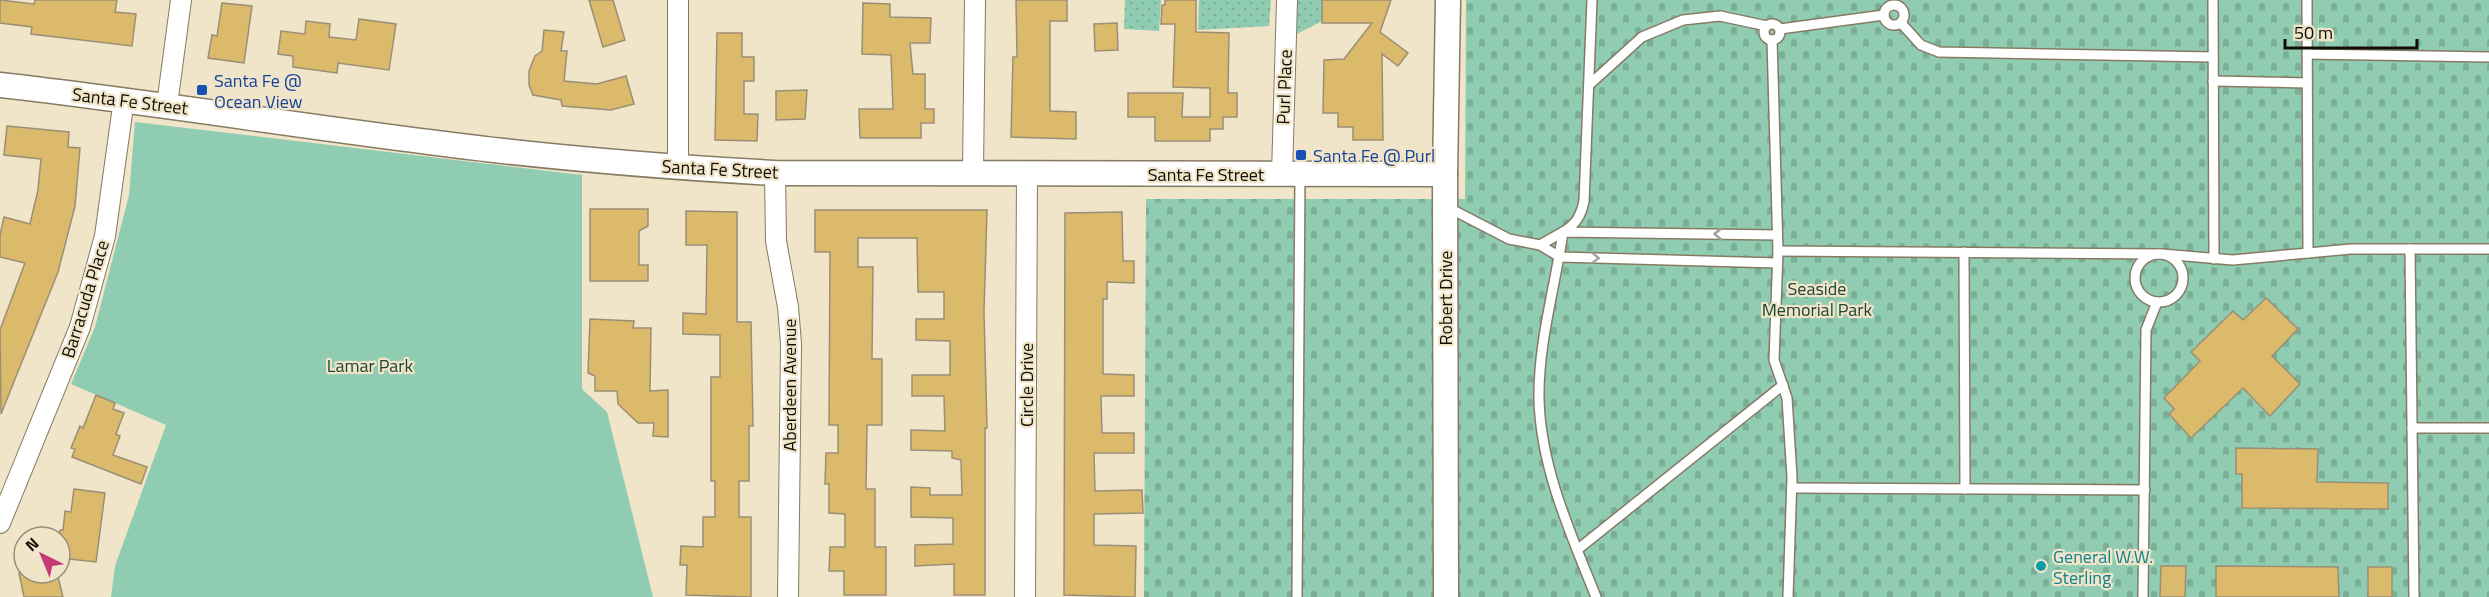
<svg xmlns="http://www.w3.org/2000/svg" width="2489" height="597" viewBox="0 0 2489 597" font-family="'Titillium Web',sans-serif">
<style>
.grass{fill:url(#grass-dots)}
.cemetery{fill:url(#cemetery-stones)}
.park{fill:#90ccb1}
.building{fill:#dbba6c;stroke:#9a8f76;stroke-width:1.5}
.lines{fill:none;stroke-linecap:round;stroke-linejoin:round}
.service-casing{stroke:#867b62;stroke-width:12}
.minor-casing{stroke:#867b62;stroke-width:22}
.tertiary-casing{stroke:#867b62;stroke-width:27}
.service{stroke:#fff;stroke-width:9}
.minor{stroke:#fff;stroke-width:20}
.tertiary{stroke:#fff;stroke-width:24}
.oneway{stroke:#a09f9b}
.transit-dot{fill:#1a4fb4;stroke:#f0e4c9;stroke-width:2}
.culture-dot{fill:#0f9aa8;stroke:#f0e4c9;stroke-width:2}
.labels{text-anchor:middle;dominant-baseline:central;stroke-width:4.5;stroke-linejoin:round;paint-order:stroke}
.transit-label{font-size:18px;fill:#164399;stroke:#f0e4c9;text-anchor:start}
.street-label{font-size:18px;fill:#120e05;stroke:#f0e4c9}
.park-label{font-size:18px;fill:#1d4535;stroke:#f0e4c9}
.culture-label{font-size:18px;fill:#0d838f;stroke:#f0e4c9;text-anchor:start}
</style>
<defs>
<pattern id="grass-dots" width="8" height="8" patternUnits="userSpaceOnUse" patternTransform="scale(1.5)"><rect width="8" height="8" fill="#90ccb1"/><path d="M2 2h.1M6 6h.1" fill="none" stroke="#7bae97" stroke-width="1.8" stroke-linecap="round"/></pattern>
<pattern id="cemetery-stones" width="16" height="16" patternUnits="userSpaceOnUse" patternTransform="scale(1.5)"><rect width="16" height="16" fill="#90ccb1"/><path d="M2 7V4a2 2 0 0 1 4 0v3zM10 15v-3a2 2 0 0 1 4 0v3z" fill="#7bae97"/></pattern>
</defs>
<rect width="100%" height="100%" fill="#f0e4c9"/>
<g class="grass">
<path d="M 1125,0 L 1161,0 L 1159,31 L 1124,29 Z"/>
<path d="M 1199,0 L 1271,0 L 1269,26 L 1198,30 Z"/>
<path d="M 1295,0 L 1324,0 L 1322,21 L 1295,35 Z"/>
</g>
<path class="cemetery" d="M 1466,0 L 2489,0 L 2489,597 L 1144,597 L 1146,199 L 1465,199 Z"/>
<path class="park" d="M 135,122 L 582,175 L 582,389 L 607,412 L 653,597 L 111,597 L 115,566 L 166,425 L 71,384 L 95,327 L 129,195 Z"/>
<g class="building">
<path d="M 0,0 L 34,4 L 35,0 L 117,0 L 115,12 L 136,14 L 132,46 L 31,34 L 32,27 L 0,23 Z"/>
<path d="M 589,0 L 613,0 L 625,40 L 603,47 Z"/>
<path d="M 1016,0 L 1067,0 L 1067,21 L 1050,21 L 1050,111 L 1076,112 L 1076,139 L 1011,137 L 1013,57 L 1017,57 Z"/>
<path d="M 1165,0 L 1196,0 L 1196,32 L 1229,33 L 1228,93 L 1237,93 L 1237,117 L 1223,117 L 1223,129 L 1210,129 L 1210,141 L 1155,141 L 1155,117 L 1128,117 L 1128,93 L 1183,93 L 1182,117 L 1210,117 L 1210,88 L 1173,87 L 1175,24 L 1161,24 L 1162,5 L 1165,5 Z"/>
<path d="M 1322,0 L 1391,0 L 1380,32 L 1408,53 L 1398,66 L 1382,54 L 1383,140 L 1353,140 L 1353,127 L 1338,127 L 1338,113 L 1323,113 L 1324,60 L 1344,59 L 1372,23 L 1322,23 Z"/>
<path d="M 222,3 L 252,6 L 244,63 L 208,58 L 212,35 L 217,36 Z"/>
<path d="M 863,3 L 890,4 L 890,17 L 931,18 L 930,43 L 910,43 L 913,74 L 925,74 L 925,109 L 934,109 L 934,123 L 921,123 L 921,138 L 860,138 L 859,109 L 893,109 L 891,55 L 862,54 Z"/>
<path d="M 359,19 L 396,24 L 389,70 L 338,63 L 337,73 L 293,67 L 293,56 L 278,54 L 281,31 L 305,34 L 306,21 L 330,24 L 329,37 L 356,40 Z"/>
<path d="M 1117,23 L 1118,50 L 1095,51 L 1094,24 Z"/>
<path d="M 544,30 L 564,32 L 561,51 L 567,51 L 564,81 L 597,84 L 626,76 L 634,104 L 611,110 L 562,106 L 561,100 L 533,95 L 529,85 L 529,71 L 535,56 L 542,51 Z"/>
<path d="M 717,33 L 742,33 L 742,57 L 754,57 L 754,81 L 744,81 L 744,114 L 758,114 L 757,141 L 715,140 Z"/>
<path d="M 807,90 L 805,119 L 776,120 L 776,91 Z"/>
<path d="M 7,126 L 69,132 L 68,147 L 80,148 L 75,206 L 58,272 L 1,414 L 0,330 L 25,263 L 0,257 L 0,235 L 4,217 L 30,224 L 38,190 L 41,159 L 4,155 Z"/>
<path d="M 590,209 L 648,209 L 648,226 L 639,231 L 639,265 L 648,265 L 648,281 L 590,281 Z"/>
<path d="M 815,210 L 987,210 L 984,312 L 987,428 L 985,428 L 985,595 L 954,595 L 954,564 L 915,566 L 915,545 L 953,544 L 953,518 L 911,517 L 911,487 L 930,488 L 930,495 L 962,495 L 961,460 L 952,458 L 952,451 L 911,450 L 911,430 L 945,431 L 944,396 L 912,396 L 912,375 L 950,375 L 950,341 L 916,340 L 916,319 L 944,319 L 944,292 L 918,292 L 917,238 L 858,238 L 858,267 L 873,267 L 872,359 L 882,359 L 882,425 L 867,425 L 866,489 L 875,489 L 875,547 L 886,547 L 886,595 L 844,595 L 844,571 L 829,571 L 830,547 L 845,547 L 845,514 L 829,513 L 829,484 L 825,484 L 826,453 L 838,453 L 838,425 L 829,425 L 830,252 L 815,252 Z"/>
<path d="M 686,211 L 737,212 L 737,322 L 751,322 L 753,426 L 749,426 L 749,481 L 739,481 L 739,517 L 751,517 L 751,597 L 686,595 L 687,565 L 680,565 L 681,546 L 703,547 L 703,517 L 715,517 L 715,481 L 711,481 L 711,377 L 720,377 L 720,335 L 683,334 L 683,313 L 706,314 L 707,245 L 686,245 Z"/>
<path d="M 1122,212 L 1123,261 L 1134,261 L 1134,283 L 1107,282 L 1107,299 L 1103,299 L 1103,374 L 1134,375 L 1134,396 L 1101,396 L 1102,433 L 1134,433 L 1134,453 L 1094,453 L 1095,491 L 1142,490 L 1143,513 L 1094,514 L 1094,545 L 1136,546 L 1135,597 L 1064,595 L 1065,213 Z"/>
<path d="M 2266,298 L 2298,329 L 2272,356 L 2300,384 L 2270,416 L 2243,388 L 2191,438 L 2169,414 L 2174,409 L 2164,398 L 2200,361 L 2191,352 L 2233,311 L 2243,320 Z"/>
<path d="M 590,319 L 634,321 L 633,328 L 651,328 L 650,391 L 668,390 L 668,437 L 653,436 L 654,423 L 638,423 L 618,404 L 617,391 L 595,391 L 595,376 L 588,373 Z"/>
<path d="M 96,395 L 115,403 L 113,409 L 124,413 L 116,434 L 120,436 L 113,455 L 147,467 L 141,484 L 72,457 L 75,449 L 71,448 L 80,426 L 83,428 Z"/>
<path d="M 2236,448 L 2318,449 L 2317,482 L 2388,483 L 2388,509 L 2242,508 L 2242,474 L 2236,474 Z"/>
<path d="M 74,489 L 105,493 L 96,562 L 60,558 L 60,530 L 63,530 L 65,511 L 71,512 Z"/>
<path d="M 2161,566 L 2186,566 L 2185,597 L 2160,597 Z"/>
<path d="M 2216,566 L 2338,567 L 2339,597 L 2216,597 Z"/>
<rect x="2368" y="567" width="24" height="30"/>
<path d="M 19,573 L 57,573 L 63,597 L 24,597 Z"/>
</g>
<g class="lines">
<defs>
<g id="service">
<path d="M 1592,0 L 1584,201 C 1581,216 1576,224 1563,232 C 1555,288 1538,343 1539,400 C 1541,469 1571,534 1596,597"/>
<path d="M 2213,0 L 2214,259"/>
<path d="M 2307,0 L 2308,253"/>
<circle cx="1894" cy="15" r="10"/>
<path d="M 1901,23 L 1921,45 L 1939,52 L 2213,57"/>
<circle cx="1772" cy="32" r="8"/>
<path d="M 1780,29 L 1884,15"/>
<path d="M 1772,40 L 1778,251 L 1774,360 L 1787,398 L 1792,477 L 1788,597"/>
<path d="M 2307,54 L 2489,57"/>
<path d="M 2213,81 L 2307,83"/>
<path d="M 1589,85 L 1642,37 L 1683,20 L 1720,16 L 1767,26"/>
<path d="M 1447,207 L 1509,239 L 1540,245 L 1560,257 L 1777,263"/>
<path d="M 1540,245 L 1563,232 L 1777,235"/>
<path d="M 2410,249 L 2414,597"/>
<path d="M 1778,251 L 2162,254 L 2233,260 L 2351,249 L 2489,249"/>
<path d="M 1964,252 L 1965,489"/>
<circle cx="2159" cy="278" r="24"/>
<path d="M 2412,428 L 2489,428"/>
<path d="M 1792,488 L 2145,490"/>
<path d="M 1577,550 L 1783,385"/>
<path d="M 1297,597 L 1300,174"/>
<path d="M 2143,597 L 2146,330 L 2157,302"/>
</g>
<g id="minor">
<path d="M 167,105 L 181,0"/>
<path d="M 678,168 L 678,0"/>
<path d="M 973,172 L 975,0"/>
<path d="M 775,173 L 776,241 L 788,307 L 791,344 L 788,597"/>
<path d="M 1282,175 L 1287,0"/>
<path d="M 0,523 L 80,327 L 105,236 L 124,99"/>
<path d="M 1025,597 L 1027,173"/>
</g>
<g id="tertiary">
<path d="M 0,85 C 168,104 335,132 503,151 C 594,161 684,168 775,173 L 1445,174"/>
<path d="M 1446,597 L 1445,174 L 1448,0"/>
</g>
</defs>
<use href="#service" class="service-casing"/>
<use href="#minor" class="minor-casing"/>
<use href="#tertiary" class="tertiary-casing"/>
<use href="#service" class="service"/>
<use href="#minor" class="minor"/>
<use href="#tertiary" class="tertiary"/>
</g>
<defs><path id="oneway-chevron" d="M-2-3.5L2.5 0L-2 3.5" fill="none" stroke-width="1.6" stroke-linecap="round" stroke-linejoin="round" transform="scale(1.5)"/></defs>
<g class="oneway">
<use href="#oneway-chevron" transform="translate(1718 234) rotate(-179)"/>
<use href="#oneway-chevron" transform="translate(1595 258) rotate(2)"/>
</g>
<g class="transit-dot">
<rect x="196" y="84" width="12" height="12" rx="3"/>
<rect x="1295" y="149" width="12" height="12" rx="3"/>
</g>
<circle class="culture-dot" cx="2041" cy="566" r="6"/>
<g class="labels">
<g class="transit-label">
<text x="214" y="80">Santa Fe @<tspan x="214" dy="21">Ocean View</tspan></text>
<text x="1313" y="155">Santa Fe @ Purl</text>
</g>
<g class="street-label">
<text transform="translate(1284 87) rotate(-88)">Purl Place</text>
<text transform="translate(130 101) rotate(7)">Santa Fe Street</text>
<text transform="translate(720 169) rotate(3)">Santa Fe Street</text>
<text x="1206" y="174">Santa Fe Street</text>
<text transform="translate(1445 298) rotate(-90)">Robert Drive</text>
<text transform="translate(85 299) rotate(-73)">Barracuda Place</text>
<text transform="translate(789 385) rotate(-90)">Aberdeen Avenue</text>
<text transform="translate(1026 385) rotate(-90)">Circle Drive</text>
</g>
<g class="park-label">
<text x="1817" y="288">Seaside<tspan x="1817" dy="21">Memorial Park</tspan></text>
<text x="370" y="365">Lamar Park</text>
</g>
<g class="culture-label">
<text x="2053" y="556">General W.W.<tspan x="2053" dy="21">Sterling</tspan></text>
</g>
</g>
<g transform="translate(42 555) rotate(317)"><circle r="28" fill="#f0e4c9" stroke="#978e7b" stroke-width="1.5"/>
<path d="M0-4.5L10 22L0 15L-10 22Z" fill="#c33b79"/>
<text y="-9" font-size="16" font-weight="bold" text-anchor="middle" fill="#120e05">N</text>
</g>
<path d="M2285 39v9h132v-9" fill="none" stroke="#120e05" stroke-width="3"/>
<text x="2294" y="39" font-size="18" fill="#120e05" stroke="#f0e4c9" stroke-width="4.5" paint-order="stroke">50 m</text>
</svg>
